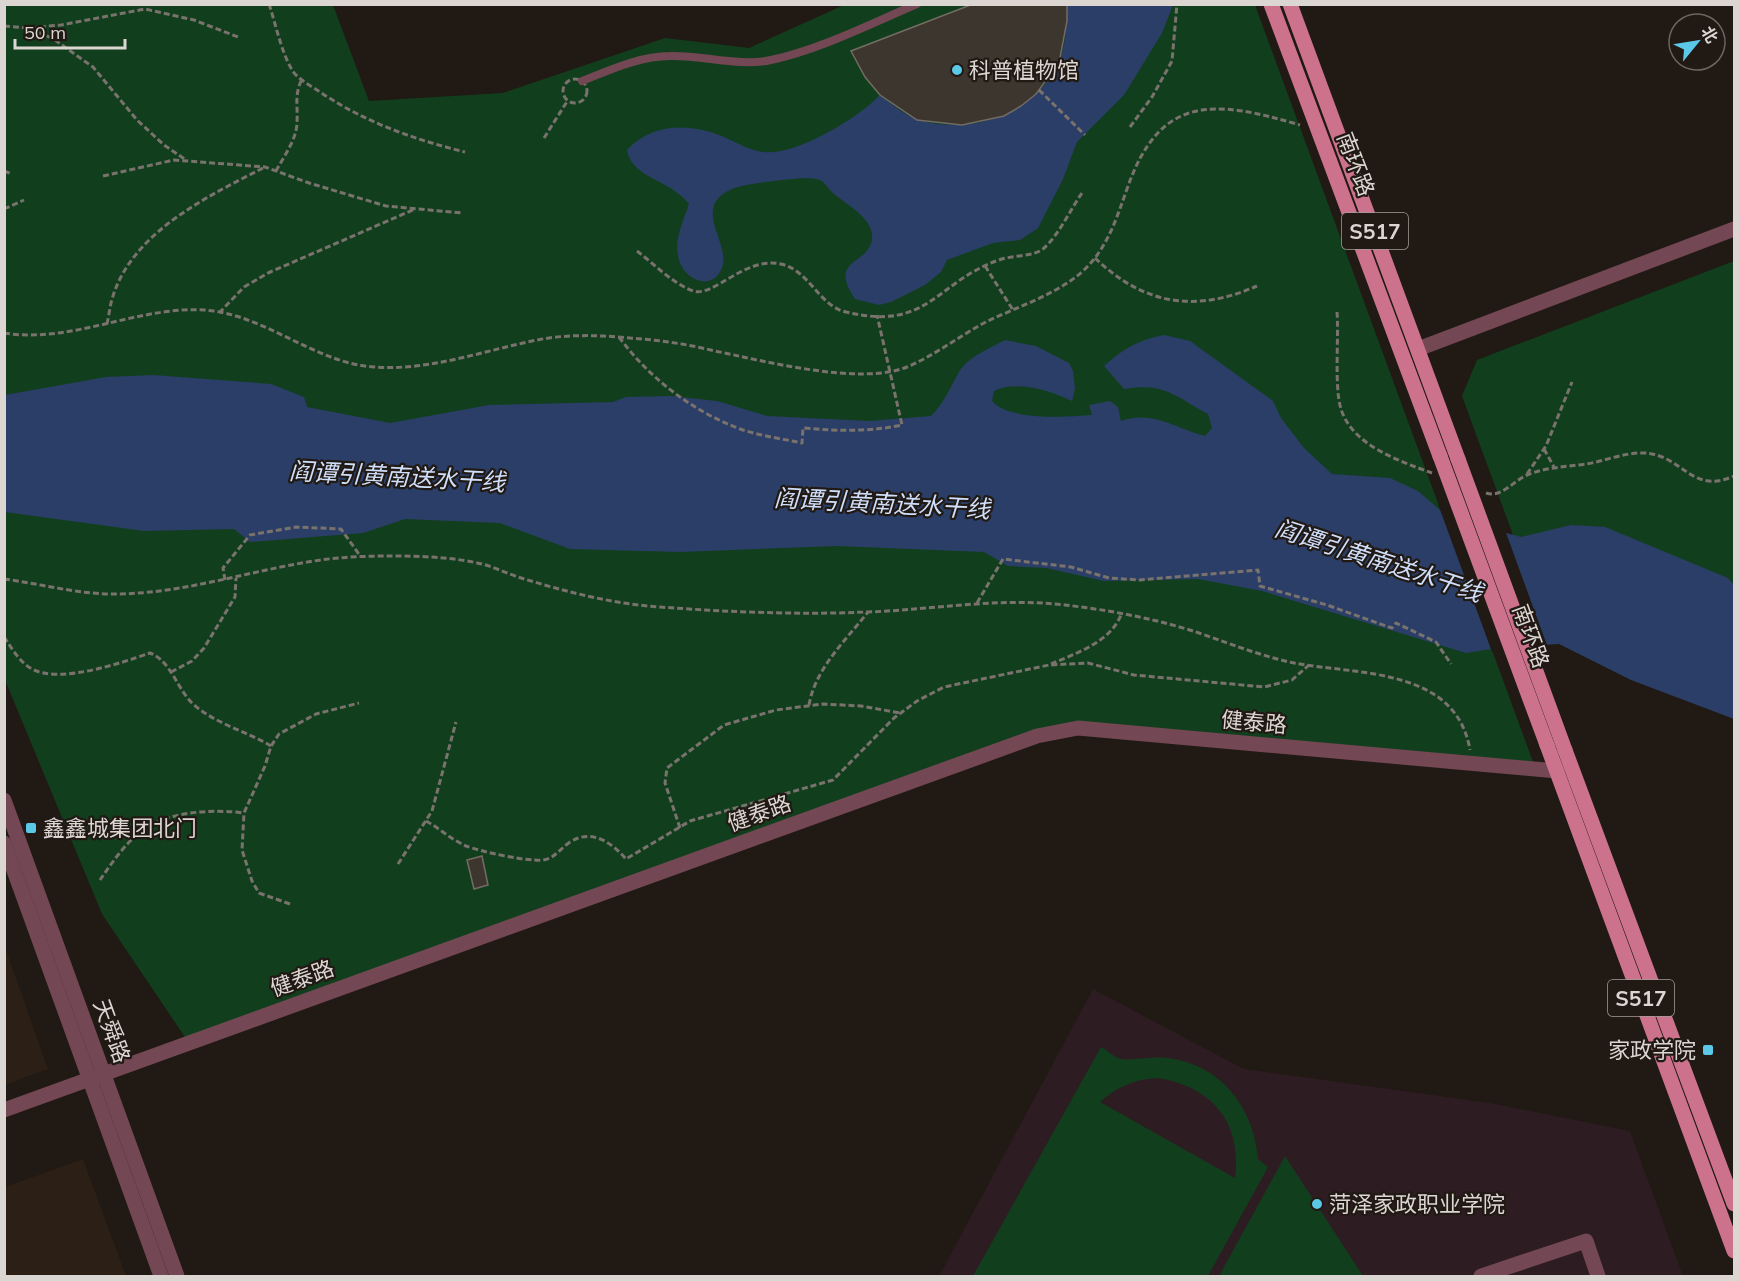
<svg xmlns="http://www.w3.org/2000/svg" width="1739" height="1281" viewBox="0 0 1739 1281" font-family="Mulish,'Noto Sans SC',sans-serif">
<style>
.built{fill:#2c1f15}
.education{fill:#2d1c22}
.green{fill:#113f1d;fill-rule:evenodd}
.water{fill:#2a3e67}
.pier{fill:#211913}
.building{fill:#3d362e;stroke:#736c63;stroke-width:1.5}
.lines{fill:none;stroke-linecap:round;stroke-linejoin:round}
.path{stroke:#79726d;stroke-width:3;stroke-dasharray:6 3;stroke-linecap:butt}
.service{stroke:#734753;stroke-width:8}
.minor{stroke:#734753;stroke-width:15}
.tertiary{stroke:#734753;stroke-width:15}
.primary{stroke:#cc728d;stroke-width:15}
.primary-bridge{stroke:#cc728d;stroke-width:15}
.poi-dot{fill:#5ac8e6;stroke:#211913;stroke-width:2}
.labels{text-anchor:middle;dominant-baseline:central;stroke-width:4.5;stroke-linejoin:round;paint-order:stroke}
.shield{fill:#211913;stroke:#a49d99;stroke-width:1.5}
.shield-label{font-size:21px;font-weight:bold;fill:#dcd6d2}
.poi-label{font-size:22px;fill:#dcd6d2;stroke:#211913;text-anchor:start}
.street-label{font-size:22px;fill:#dcd6d2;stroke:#211913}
.water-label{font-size:24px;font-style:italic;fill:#cfdefa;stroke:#211913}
</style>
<rect width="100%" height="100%" fill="#211913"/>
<g class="built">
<path d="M 5,947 L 48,1069 L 5,1085 L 4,1085 Z"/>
<path d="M 83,1159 L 126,1276 L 5,1276 L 5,1187 Z"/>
</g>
<path class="education" d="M 1093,989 L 1244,1069 L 1490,1103 L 1630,1131 L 1683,1276 L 939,1276 Z"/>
<g class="green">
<path d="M 4,5 L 333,5 L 369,101 L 503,93 L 665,38 L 749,48 L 844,5 L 1255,5 L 1536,770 L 1078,728 L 189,1043 L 102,914 L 5,680 Z"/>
<path d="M 1734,261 L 1734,669 L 1513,535 L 1462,396 L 1477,360 Z"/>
<path d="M 1101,1047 C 1107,1050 1115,1058 1121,1059 C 1129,1061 1155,1056 1167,1058 C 1221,1064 1254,1108 1258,1159 L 1268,1167 L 1208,1276 L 973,1276 ZM 1158,1078 C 1213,1087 1242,1123 1235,1178 L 1100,1102 C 1117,1087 1135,1079 1158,1078 Z"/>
<path d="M 1285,1156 L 1363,1276 L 1219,1276 Z"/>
</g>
<g class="water">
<path d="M 1067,5 L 1173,5 L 1162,33 L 1124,95 L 1077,142 L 1063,179 L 1038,228 L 1020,240 L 993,243 L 947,260 L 941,272 L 925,285 L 891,302 L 879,305 L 855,299 C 828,258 867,266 872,240 C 875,218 846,205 833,193 C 829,190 825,182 820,180 C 807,175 767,182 752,184 C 738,186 720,191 714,205 C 707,227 732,251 720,272 C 709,290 687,279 681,265 C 671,244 683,223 689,204 C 670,179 632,179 627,150 C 652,122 692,123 724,137 C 737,143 749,150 763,152 C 796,156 858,118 880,95 C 892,104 905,116 919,120 C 972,135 1033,115 1058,64 C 1066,47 1067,23 1067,5 Z"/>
<path d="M 1164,335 L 1190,341 L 1273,401 L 1281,418 L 1304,448 L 1332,474 L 1390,478 L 1418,491 L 1448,517 L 1521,537 L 1571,525 L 1605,527 L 1728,578 L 1734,585 L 1734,719 L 1631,680 L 1559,644 L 1498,648 L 1466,653 L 1262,591 L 1198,579 L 1104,581 L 1046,568 L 1008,566 L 984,552 L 837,546 L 680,552 L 570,549 L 500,523 L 405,519 L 363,533 L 250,542 L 234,529 L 144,531 L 5,512 L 5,395 L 106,377 L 153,375 L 271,384 L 304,397 L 307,407 L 390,423 L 489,405 L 613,402 L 626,397 L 672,396 L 717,401 L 767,416 L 869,421 L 931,416 C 945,402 949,389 959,372 C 968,357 990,348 1005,340 L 1036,346 L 1069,363 L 1073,371 L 1075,388 L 1072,401 C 1049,390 1017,380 994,391 L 992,401 C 1009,421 1067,417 1092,415 L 1089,405 L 1110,401 L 1118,407 L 1121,421 C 1152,410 1175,428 1205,436 L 1212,428 L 1208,414 C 1175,396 1164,382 1124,389 L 1104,366 C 1123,349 1138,340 1164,335 Z"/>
</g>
<path class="pier" d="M 1438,504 L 1450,515 L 1505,530 L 1548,648 L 1492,652 Z"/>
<g class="building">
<path d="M 973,4 L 1067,4 L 1067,21 L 1059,63 L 1036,94 L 1021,106 L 1004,116 L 962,125 L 917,120 L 880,95 L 865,77 L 851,51 Z"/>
<path d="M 482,856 L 488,885 L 474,889 L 467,860 Z"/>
</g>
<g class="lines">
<g class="path">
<path d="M 269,4 C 276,25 281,51 292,70 C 297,78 309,85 317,90 C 362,121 412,139 465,152"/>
<path d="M 4,26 L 28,28 L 61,25 L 145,9 L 194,20 L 238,37"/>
<path d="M 30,29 L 52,38 L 93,67 L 137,120 L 164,145 L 186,160"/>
<circle cx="575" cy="91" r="12"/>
<path d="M 1039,90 L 1085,135"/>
<path d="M 1130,127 L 1152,97 L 1172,61 L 1177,4"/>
<path d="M 544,138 L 568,100"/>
<path d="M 4,171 L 12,174"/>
<path d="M 276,171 C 284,156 297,139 297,122 C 298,105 294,95 302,79"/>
<path d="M 103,176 L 174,160 L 265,167 L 309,183 L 386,206 L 462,213"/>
<path d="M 4,209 L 24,200"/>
<path d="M 637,251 C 654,264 672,283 693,291 C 713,298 745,256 781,264 C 809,270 819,306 846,312 C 929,332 935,282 999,260 C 1011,255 1033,257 1043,249 C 1059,235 1070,210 1082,193"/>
<path d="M 1095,258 C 1144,305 1195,313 1257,286"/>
<path d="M 985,266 L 1013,310"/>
<path d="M 1337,312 C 1339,337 1334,388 1341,409 C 1352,445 1399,461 1432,473"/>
<path d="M 219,313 L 244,287 L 268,273 L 415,209"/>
<path d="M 107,324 C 109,315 110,305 113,296 C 133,232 208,196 263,168"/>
<path d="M 4,333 C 72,344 137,306 204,310 C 265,314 314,363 374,367 C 430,371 482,351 537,340 C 567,334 599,335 630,338 C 659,340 687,344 715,351 C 764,361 860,386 907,367 C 933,356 957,338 982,324 C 1017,306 1062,294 1089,265 C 1109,243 1117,217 1127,189 C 1160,93 1215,100 1300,125"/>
<path d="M 619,337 C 650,379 693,412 743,430 C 762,436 783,439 802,443 L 803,428 C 838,431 868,432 902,425 L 877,315"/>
<path d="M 1544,449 L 1554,467"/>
<path d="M 1527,474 L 1546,446 L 1572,382"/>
<path d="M 1486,493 C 1502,498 1513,481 1527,475 C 1546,467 1566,467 1586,464 C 1605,461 1625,452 1645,453 C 1684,456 1691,495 1734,476"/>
<path d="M 4,579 C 42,584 80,595 118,594 C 185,593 249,571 314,561 C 339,557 365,556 390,556 C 420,556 453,557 482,564 C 494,567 506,573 518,577 C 563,591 612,604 660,607 C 728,612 798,615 866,612 C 933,610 998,597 1065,605 C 1109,610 1157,619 1199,633 C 1231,644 1261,656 1294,663 C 1357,675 1456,667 1470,750"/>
<path d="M 225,580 L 223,568 L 250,535 L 296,527 L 341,529 L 361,557"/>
<path d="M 977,603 L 1003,559 L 1071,567 L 1109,578 L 1140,580 L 1258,570 L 1260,586 L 1327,605 L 1392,628 L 1396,623 L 1436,642 L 1451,664"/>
<path d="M 4,637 C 12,648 19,662 32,669 C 60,684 121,663 150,653 C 171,661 176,687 192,703 C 213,723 246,731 271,746"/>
<path d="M 1051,664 C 1077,653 1110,642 1121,615"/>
<path d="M 171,672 L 192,661 L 204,648 L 235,597 L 236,578"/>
<path d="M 809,705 C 815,669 846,640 868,612"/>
<path d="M 426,821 C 439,828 452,840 466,846 C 479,851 520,860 535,860 C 553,862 557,851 570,842 C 592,828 612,843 626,859 L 690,821 L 833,780 L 894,718 L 917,701 L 944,687 L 1049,665 L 1088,663 L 1134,675 L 1264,687 L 1292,680 L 1309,665"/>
<path d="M 680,828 L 665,783 L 667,768 L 724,725 L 776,710 L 823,704 L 861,706 L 900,713"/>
<path d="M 398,864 L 432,811 L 456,722"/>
<path d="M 100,880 C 111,864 124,845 139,833 C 165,811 212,809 244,813"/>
<path d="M 290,904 L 259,893 L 252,881 L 242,850 L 244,813 L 265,766 L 271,746 L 279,734 L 316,714 L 359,703"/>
</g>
<path class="service" d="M 582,81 C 610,70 640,56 670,56 C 703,55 738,67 771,60 C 821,49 870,24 917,4"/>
<path class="minor" d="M 1481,1276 L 1586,1241 L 1598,1276"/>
<g class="tertiary">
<path d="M 1418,349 L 1734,229"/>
<path d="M 4,800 L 177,1276"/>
<path d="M 4,843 L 161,1276"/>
<path d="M 4,1110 L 1037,736 L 1078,728 L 1557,771"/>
</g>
<g class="primary">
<path d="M 1271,4 L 1440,456"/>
<path d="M 1290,4 L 1458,459"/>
<path d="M 1547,745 L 1734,1251"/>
<path d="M 1565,750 L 1734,1204"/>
</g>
<g class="primary-bridge">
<path d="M 1440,456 L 1547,745"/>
<path d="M 1458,459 L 1565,750"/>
</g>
</g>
<g class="poi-dot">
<circle cx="957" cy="70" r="6"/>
<rect x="25" y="822" width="12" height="12" rx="3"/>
<rect x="1702" y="1044" width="12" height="12" rx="3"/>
<circle cx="1317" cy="1204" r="6"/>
</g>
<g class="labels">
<g class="shield">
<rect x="1342" y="213" width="66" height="36" rx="4.5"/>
<rect x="1608" y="980" width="66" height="36" rx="4.5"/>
</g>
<g class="shield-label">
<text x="1375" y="231">S517</text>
<text x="1641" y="998">S517</text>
</g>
<g class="poi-label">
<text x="969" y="70">科普植物馆</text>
<text x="43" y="828">鑫鑫城集团北门</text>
<text x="1696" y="1050" text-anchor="end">家政学院</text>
<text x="1329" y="1204">菏泽家政职业学院</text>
</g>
<g class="street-label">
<text transform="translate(1356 164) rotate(69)">南环路</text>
<text transform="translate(1531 636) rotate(70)">南环路</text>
<text transform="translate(1254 722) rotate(5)">健泰路</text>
<text transform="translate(759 813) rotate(-20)">健泰路</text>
<text transform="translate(302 978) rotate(-20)">健泰路</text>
<text transform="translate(112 1031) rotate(70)">天舜路</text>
</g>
<g class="water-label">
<text transform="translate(397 476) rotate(3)">阎谭引黄南送水干线</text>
<text transform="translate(882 503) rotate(3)">阎谭引黄南送水干线</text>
<text transform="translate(1379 560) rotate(18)">阎谭引黄南送水干线</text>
</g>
</g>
<rect width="1739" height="1281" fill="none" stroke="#dcd6d2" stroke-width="12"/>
<g transform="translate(1697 42) rotate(60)"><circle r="28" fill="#211913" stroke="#6c655f" stroke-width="1.5"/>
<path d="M0-4.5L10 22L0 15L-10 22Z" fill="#5ac8e6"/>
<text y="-9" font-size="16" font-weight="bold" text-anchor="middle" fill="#dcd6d2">北</text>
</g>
<path d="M15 39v9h110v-9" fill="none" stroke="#dcd6d2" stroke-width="3"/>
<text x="24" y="39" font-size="18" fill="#dcd6d2" stroke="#211913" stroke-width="4.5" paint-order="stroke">50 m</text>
</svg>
